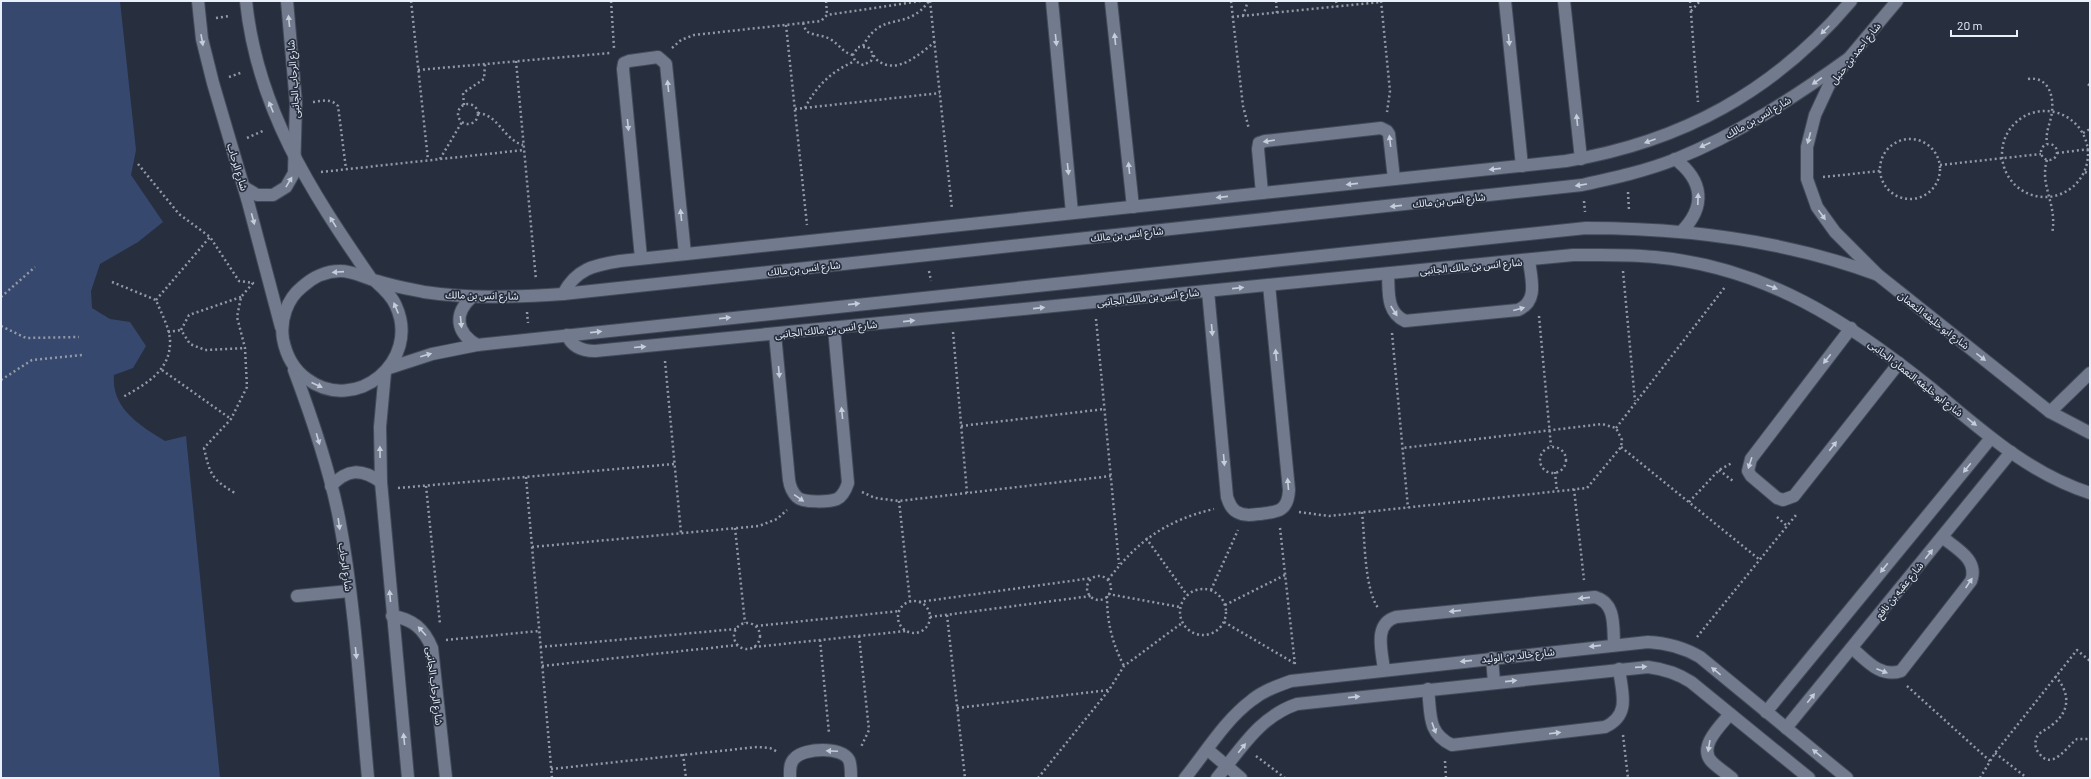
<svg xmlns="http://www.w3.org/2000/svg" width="2091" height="779" viewBox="0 0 2091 779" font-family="Barlow,'Noto Sans Arabic',sans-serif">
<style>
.green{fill:#36486e}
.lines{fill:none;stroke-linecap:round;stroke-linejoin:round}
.minor-casing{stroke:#444b58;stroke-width:14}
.path{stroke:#9299a6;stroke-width:2.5;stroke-dasharray:2 3;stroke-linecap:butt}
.minor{stroke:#727b8e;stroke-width:12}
.oneway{fill:#c6cdda}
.labels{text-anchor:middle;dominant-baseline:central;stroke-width:3.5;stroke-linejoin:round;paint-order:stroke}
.street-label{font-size:10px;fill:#eaf0fa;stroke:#272f3f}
</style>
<rect width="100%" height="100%" fill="#272f3f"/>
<path class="green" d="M 1,1 L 120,1 L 136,150 L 131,175 L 163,222 L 138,242 L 100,264 L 91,291 L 92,308 L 110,319 L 130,322 L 146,346 L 133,368 L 114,375 C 111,408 139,425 165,441 L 186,436 L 220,778 L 1,778 Z"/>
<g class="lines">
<defs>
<g id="minor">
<path d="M 198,1 L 202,39 L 213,83 L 248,202 L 281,327"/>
<path d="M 246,1 C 257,108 310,190 370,277"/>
<path d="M 1052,1 L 1072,213"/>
<path d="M 1111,1 L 1133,207"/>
<path d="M 1505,1 L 1522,166"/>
<path d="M 1564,1 L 1581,159"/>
<path d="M 1897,1 L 1849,58 L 1829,85 L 1815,115 L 1807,147 L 1807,179 L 1817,207 L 1835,232 L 1878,275 L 2050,412 L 2090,433"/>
<path d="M 1675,159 C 1704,181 1706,207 1681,232"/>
<path d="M 244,187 L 257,195 L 273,195 L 286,187 L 294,173 L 296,103 L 287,1"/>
<path d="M 1262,193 L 1258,149 L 1259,143 L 1265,141 L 1381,128 L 1387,131 L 1389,134 L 1394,179"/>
<path d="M 641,258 L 623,69 L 624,63 L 629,61 L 658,57 L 666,64 L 685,254"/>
<path d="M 1388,274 C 1389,292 1386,312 1405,321 L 1518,310 C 1539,301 1531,279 1529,260"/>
<path d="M 375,281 C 383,288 392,296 396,306 C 421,361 356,415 307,379 C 293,369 286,355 283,339 C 280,320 287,299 302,287 C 312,278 325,271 340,271 C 354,271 364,278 377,281 C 392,286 409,289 424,292 C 470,299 517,297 563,294 L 1582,185 C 1614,178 1646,171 1676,159 C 1738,134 1795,97 1849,58"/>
<path d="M 1208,291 L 1227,497 C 1229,503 1231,509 1237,512 C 1244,516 1251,515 1259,514 C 1277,512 1288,512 1289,490 L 1269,285"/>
<path d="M 563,294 C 576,269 594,265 620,261 L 1566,161 C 1682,142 1775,91 1851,1"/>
<path d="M 472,297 C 454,313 455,332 477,345"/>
<path d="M 1851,328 L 1751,459 L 1748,471 L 1751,476 L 1777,498 L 1783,500 L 1794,496 L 1899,363"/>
<path d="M 775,334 L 789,480 C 790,487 792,492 797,497 C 803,503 830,502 837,499 C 843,496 846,489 848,483 L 834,328"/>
<path d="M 567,335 C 572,347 582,351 595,351 L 1573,255 C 1601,255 1628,254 1655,257 C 1765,267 1849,322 1932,389 C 1980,429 2029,474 2090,493"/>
<path d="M 389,368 L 432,354 L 477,345 L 1586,228 C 1685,228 1785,240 1878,275"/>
<path d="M 294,370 C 312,418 329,467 339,518 C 355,603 360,692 368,778"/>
<path d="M 385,372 L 380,427 L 381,482 L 408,778"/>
<path d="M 2050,412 L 2090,373"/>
<path d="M 331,486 C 347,469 361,468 381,482"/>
<path d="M 297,596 L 349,591"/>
<path d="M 392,616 C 413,619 424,629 432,648 L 446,778"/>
<path d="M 1852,648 C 1866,660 1880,678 1901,671 L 1971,581 C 1979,560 1957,549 1942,537"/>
<path d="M 1492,658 L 1494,682"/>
<path d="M 1384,670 C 1382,651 1373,624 1396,617 L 1595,597 C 1616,603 1613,626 1614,644"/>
<path d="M 1428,689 C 1431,714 1427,733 1452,745 L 1605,727 C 1631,715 1622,693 1619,669"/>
<path d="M 1766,712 L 1991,438"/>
<path d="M 1730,714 C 1721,725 1697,747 1712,762 C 1718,768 1726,773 1732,778"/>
<path d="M 1786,728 L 2011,452"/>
<path d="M 1208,750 L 1241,778"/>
<path d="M 790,778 C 790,771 789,763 795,758 C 804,748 842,746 849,760 C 851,764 851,773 851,778"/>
<path d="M 1185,778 C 1206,752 1225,720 1252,700 C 1263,691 1277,686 1291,681 L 1648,642 C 1667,643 1683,647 1700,657 L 1847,778"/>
<path d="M 1217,778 C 1241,749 1259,717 1297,704 L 1648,667 C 1664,669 1677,673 1691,682 L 1809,778"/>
</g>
</defs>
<use href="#minor" class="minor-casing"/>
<g class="path">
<path d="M 411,1 L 428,160"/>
<path d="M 611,1 L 614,48"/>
<path d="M 826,1 L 827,14"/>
<path d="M 930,1 L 952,209"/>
<path d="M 1231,1 L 1243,106 L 1249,129"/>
<path d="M 1276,1 L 1277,13"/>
<path d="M 1336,1 L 1337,7"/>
<path d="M 1381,1 L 1390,91 L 1387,112"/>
<path d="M 1690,1 L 1698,102"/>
<path d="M 1691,11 L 1700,1"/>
<path d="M 1243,16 L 1248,1"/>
<path d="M 1232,17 L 1381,2"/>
<path d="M 216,18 L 230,16"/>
<path d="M 803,23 L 806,31 C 814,36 823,35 830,39 C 839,44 843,53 853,55"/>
<path d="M 786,25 L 807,225"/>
<path d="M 863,46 C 882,9 906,33 929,1"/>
<path d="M 672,48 L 681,40 L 694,35 L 821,21 L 827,15 L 921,1"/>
<path d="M 873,55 L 871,61 L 863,65 L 855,61 L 853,55 L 858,47 L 868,47 C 872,51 873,56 877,60 C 897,76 919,54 935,42"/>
<path d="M 516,61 L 536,280"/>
<path d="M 418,70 L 610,53"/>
<path d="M 229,77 L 243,72"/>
<path d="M 2028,79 C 2047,76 2054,94 2052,111 C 2051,123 2045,131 2047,144"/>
<path d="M 2088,84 L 2090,86"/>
<path d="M 313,102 C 322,101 331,98 338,106 L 346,169"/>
<circle cx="468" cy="114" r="10"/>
<path d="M 464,105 L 463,93 L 484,79 L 485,64"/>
<path d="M 805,108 C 816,86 832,71 855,61"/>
<path d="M 795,109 L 940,93"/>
<circle cx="2045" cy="154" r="43"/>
<path d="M 478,113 C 499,115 503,139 523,145"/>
<path d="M 2083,133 L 2090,129"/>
<path d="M 247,138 L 265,130"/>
<circle cx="1910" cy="169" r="30"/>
<circle cx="2049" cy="152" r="8"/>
<path d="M 2057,153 L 2090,149"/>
<path d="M 440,159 L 462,122"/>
<path d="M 2047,160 C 2039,186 2058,204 2052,234"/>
<path d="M 138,164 L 179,214 L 210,237 L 239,281 L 253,283 L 241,297 L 237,317 L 245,348 L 247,387 L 231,419 L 204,448 C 210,474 211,479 235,493"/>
<path d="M 1940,165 L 2041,154"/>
<path d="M 321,172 L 524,150"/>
<path d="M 2085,172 L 2090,174"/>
<path d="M 1823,177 L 1880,171"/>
<path d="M 1628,192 L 1629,211"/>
<path d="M 1584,201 L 1585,212"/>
<path d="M 929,271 L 931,281"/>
<path d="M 1623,271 L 1635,401"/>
<path d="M 112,282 L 156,300 C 161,313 171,330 170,344 C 169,372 144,385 123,397"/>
<path d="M 1,297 L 35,267"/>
<path d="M 241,297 L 189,315 L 181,330 L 190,344 L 205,350 L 245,348"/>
<path d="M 156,300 L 210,237"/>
<path d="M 527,312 L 528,323"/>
<path d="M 1539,316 L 1551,446"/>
<path d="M 1096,319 L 1119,564"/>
<path d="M 1,326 L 26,338 L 79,337"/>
<path d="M 168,332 L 181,330"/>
<path d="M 953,332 L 967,493"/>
<path d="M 1392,333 L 1408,508"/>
<path d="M 665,361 L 681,533"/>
<path d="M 162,370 L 231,419"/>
<path d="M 1,380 L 32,360 L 83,355"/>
<path d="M 961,426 L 1105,409"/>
<path d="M 1616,428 L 1725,287"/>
<path d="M 1621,447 L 1760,560"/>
<circle cx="1553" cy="460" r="13"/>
<path d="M 1719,470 L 1733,481"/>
<path d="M 1555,472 L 1557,492"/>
<path d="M 526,477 L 552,778"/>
<path d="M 426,486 L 440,624"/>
<path d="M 398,488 L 674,464"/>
<path d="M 1574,489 L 1584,580"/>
<path d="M 862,492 L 875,498 L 899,501 L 1111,476"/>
<path d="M 899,501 L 910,601"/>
<path d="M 1689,502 L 1719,470 L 1732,463"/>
<path d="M 1299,512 L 1329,516 L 1587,488 L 1621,447 L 1622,440 L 1616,428 L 1602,424 L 1403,448"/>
<path d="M 1362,512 C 1365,539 1364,587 1378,608"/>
<path d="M 1777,517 L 1787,526"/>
<path d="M 735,528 L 745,623"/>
<path d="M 1280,528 L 1295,665"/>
<path d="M 1146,538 L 1187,595"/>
<path d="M 532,547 L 759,526 L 777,519 L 787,510"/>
<circle cx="1099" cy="588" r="12"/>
<path d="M 1108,580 C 1137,541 1167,520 1214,509"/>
<circle cx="1203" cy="612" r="23"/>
<path d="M 1211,590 L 1238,530"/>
<path d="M 1108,594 L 1180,607"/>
<path d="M 1107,596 C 1107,622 1112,643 1124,666"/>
<circle cx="914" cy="617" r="16"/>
<path d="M 919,602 L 1092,578"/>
<path d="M 1225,605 L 1285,575"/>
<path d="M 947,615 L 965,778"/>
<path d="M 930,617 L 1091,596"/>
<path d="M 1224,622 L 1294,663"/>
<circle cx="747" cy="636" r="13"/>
<path d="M 756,626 L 900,611"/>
<path d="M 859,636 L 869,730 L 861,747"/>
<path d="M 1697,637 L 1796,515"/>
<path d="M 446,640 L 539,631"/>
<path d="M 820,640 L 829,733"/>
<path d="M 540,647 L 736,629"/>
<path d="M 754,647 L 906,631"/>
<path d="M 542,666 L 738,645"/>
<path d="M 2055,676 C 2070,692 2071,711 2052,725 C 2047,730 2039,731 2036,739 C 2035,744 2035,749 2039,753 C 2052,772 2067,746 2077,739 L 2090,739"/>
<path d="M 1907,686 L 1990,761"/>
<path d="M 957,708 L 1109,690"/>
<path d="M 1623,735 L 1628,778"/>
<path d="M 1995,753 L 2027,778"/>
<path d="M 683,754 L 686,778"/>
<path d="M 1256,756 L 1285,778"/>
<path d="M 1445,761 L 1446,778"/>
<path d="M 551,769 L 757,747 L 770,748 L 778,752"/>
<path d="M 1038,778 L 1109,690 L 1124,666 L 1182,623"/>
<path d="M 1980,778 L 1995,753 L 2077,650 L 2090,661"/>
</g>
<use href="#minor" class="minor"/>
</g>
<defs><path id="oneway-solid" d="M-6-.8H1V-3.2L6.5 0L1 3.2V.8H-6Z"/></defs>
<g class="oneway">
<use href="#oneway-solid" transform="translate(289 21) rotate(-96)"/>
<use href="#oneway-solid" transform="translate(1825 30) rotate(135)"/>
<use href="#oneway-solid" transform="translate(1115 39) rotate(-96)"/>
<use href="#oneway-solid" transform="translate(202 40) rotate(80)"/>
<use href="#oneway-solid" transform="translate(1056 40) rotate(84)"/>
<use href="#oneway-solid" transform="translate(1509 40) rotate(84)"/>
<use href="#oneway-solid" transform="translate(1817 81) rotate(145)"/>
<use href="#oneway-solid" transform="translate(668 86) rotate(-96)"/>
<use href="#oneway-solid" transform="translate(271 107) rotate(-112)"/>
<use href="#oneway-solid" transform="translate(1577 120) rotate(-96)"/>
<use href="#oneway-solid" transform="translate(628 125) rotate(84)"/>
<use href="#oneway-solid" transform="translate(1809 138) rotate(105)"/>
<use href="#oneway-solid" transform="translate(1269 141) rotate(171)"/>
<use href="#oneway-solid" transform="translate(1390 141) rotate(-97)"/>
<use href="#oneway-solid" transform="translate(1650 141) rotate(160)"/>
<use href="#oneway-solid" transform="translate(1705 145) rotate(155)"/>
<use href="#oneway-solid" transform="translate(1129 168) rotate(-96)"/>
<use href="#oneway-solid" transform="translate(1068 169) rotate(84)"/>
<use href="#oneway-solid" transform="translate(1495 169) rotate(174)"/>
<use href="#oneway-solid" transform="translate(289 182) rotate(-59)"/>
<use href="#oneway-solid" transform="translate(1352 184) rotate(174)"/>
<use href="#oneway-solid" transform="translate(1581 185) rotate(171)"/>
<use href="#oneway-solid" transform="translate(1222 197) rotate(174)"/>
<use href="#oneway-solid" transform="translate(1698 199) rotate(-88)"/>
<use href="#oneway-solid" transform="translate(1396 206) rotate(174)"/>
<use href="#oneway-solid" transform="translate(681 215) rotate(-96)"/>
<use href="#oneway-solid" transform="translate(1822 215) rotate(54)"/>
<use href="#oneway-solid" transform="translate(253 219) rotate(75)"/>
<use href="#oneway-solid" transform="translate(333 222) rotate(-122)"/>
<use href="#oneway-solid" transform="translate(338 272) rotate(176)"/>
<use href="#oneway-solid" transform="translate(1772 287) rotate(20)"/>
<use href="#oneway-solid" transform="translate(1238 288) rotate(-6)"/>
<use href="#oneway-solid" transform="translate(854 304) rotate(-6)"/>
<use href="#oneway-solid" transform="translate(396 308) rotate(-113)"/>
<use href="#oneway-solid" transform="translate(1039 308) rotate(-6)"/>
<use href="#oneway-solid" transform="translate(1519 309) rotate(-15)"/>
<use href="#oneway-solid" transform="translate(1394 311) rotate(57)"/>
<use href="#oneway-solid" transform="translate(725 318) rotate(-6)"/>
<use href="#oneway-solid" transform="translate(909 321) rotate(-6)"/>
<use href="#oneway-solid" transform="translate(461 322) rotate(84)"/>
<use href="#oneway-solid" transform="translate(1212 330) rotate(85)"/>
<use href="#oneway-solid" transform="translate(596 332) rotate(-6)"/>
<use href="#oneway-solid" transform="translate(640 347) rotate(-5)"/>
<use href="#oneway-solid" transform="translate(426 355) rotate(-16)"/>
<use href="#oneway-solid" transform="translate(1276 355) rotate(-95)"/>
<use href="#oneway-solid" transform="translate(1981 357) rotate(38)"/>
<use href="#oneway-solid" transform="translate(1827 359) rotate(128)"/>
<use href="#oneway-solid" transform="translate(779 372) rotate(85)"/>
<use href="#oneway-solid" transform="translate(317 385) rotate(24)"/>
<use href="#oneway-solid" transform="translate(842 413) rotate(-96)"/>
<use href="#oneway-solid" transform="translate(1972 422) rotate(39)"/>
<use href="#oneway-solid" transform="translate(318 439) rotate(74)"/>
<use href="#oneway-solid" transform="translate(1833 446) rotate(-52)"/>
<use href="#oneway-solid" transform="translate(380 452) rotate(-91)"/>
<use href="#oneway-solid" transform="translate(1224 460) rotate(85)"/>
<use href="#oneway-solid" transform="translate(1750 463) rotate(108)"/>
<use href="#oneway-solid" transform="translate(1967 468) rotate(129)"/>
<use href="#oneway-solid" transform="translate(1288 484) rotate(-95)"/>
<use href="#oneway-solid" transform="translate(799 498) rotate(35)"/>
<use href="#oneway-solid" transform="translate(339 524) rotate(82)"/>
<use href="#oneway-solid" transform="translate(1929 554) rotate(-51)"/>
<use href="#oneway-solid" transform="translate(1884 568) rotate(129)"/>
<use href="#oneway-solid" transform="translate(1969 583) rotate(-56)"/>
<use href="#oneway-solid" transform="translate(390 596) rotate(-95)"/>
<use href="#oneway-solid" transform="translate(1584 598) rotate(174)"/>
<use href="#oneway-solid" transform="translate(1455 611) rotate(174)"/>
<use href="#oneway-solid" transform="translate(422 631) rotate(-132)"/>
<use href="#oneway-solid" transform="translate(1595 646) rotate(174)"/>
<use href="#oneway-solid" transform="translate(356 653) rotate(84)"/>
<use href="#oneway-solid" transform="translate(1466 661) rotate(174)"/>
<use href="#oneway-solid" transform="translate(1641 667) rotate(-4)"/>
<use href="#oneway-solid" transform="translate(1716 671) rotate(-141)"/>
<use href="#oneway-solid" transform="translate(1882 671) rotate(21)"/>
<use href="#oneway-solid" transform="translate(1511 681) rotate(-6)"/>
<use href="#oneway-solid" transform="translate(1354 697) rotate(-6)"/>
<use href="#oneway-solid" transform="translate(1811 698) rotate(-51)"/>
<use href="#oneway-solid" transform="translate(1434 728) rotate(70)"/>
<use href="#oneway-solid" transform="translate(1555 733) rotate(-7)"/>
<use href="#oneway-solid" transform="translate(404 739) rotate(-96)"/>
<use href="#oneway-solid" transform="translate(1709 746) rotate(99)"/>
<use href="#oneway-solid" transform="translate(1242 748) rotate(-51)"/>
<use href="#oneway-solid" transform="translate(832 751) rotate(-178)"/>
<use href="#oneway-solid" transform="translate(1817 753) rotate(-141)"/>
</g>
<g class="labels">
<g class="street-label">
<text transform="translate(1855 53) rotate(-52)">شارع احمد بن حنبل</text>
<text transform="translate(293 79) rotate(-94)">شارع الرحاب الجانبى</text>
<text transform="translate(1758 117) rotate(-30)">شارع انس بن مالك</text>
<text transform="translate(238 167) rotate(73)">شارع الرحاب</text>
<text transform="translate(1449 200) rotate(-6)">شارع انس بن مالك</text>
<text transform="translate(1127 234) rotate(-6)">شارع انس بن مالك</text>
<text transform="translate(1471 266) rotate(-5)">شارع انس بن مالك الجانبى</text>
<text transform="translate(804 268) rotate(-6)">شارع انس بن مالك</text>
<text transform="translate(482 295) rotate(1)">شارع انس بن مالك</text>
<text transform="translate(1148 297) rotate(-6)">شارع انس بن مالك الجانبى</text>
<text transform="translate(1934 320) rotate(38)">شارع ابو خليفه النعمان</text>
<text transform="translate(826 329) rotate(-6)">شارع انس بن مالك الجانبى</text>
<text transform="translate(1916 378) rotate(38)">شارع ابو خليفه النعمان الجانبى</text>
<text transform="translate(346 567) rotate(82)">شارع الرحاب</text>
<text transform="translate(1899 590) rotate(-51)">شارع عقبه بن نافع</text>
<text transform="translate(1518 655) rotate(-6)">شارع خالد بن الوليد</text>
<text transform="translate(435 686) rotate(83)">شارع الرحاب الجانبى</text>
</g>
</g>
<rect width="2091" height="779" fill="none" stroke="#eaf0fa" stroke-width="4"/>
<path d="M1951 30v6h66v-6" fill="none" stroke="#eaf0fa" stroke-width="2"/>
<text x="1957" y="30" font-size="12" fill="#eaf0fa" stroke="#272f3f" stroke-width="3" paint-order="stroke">20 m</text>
</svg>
